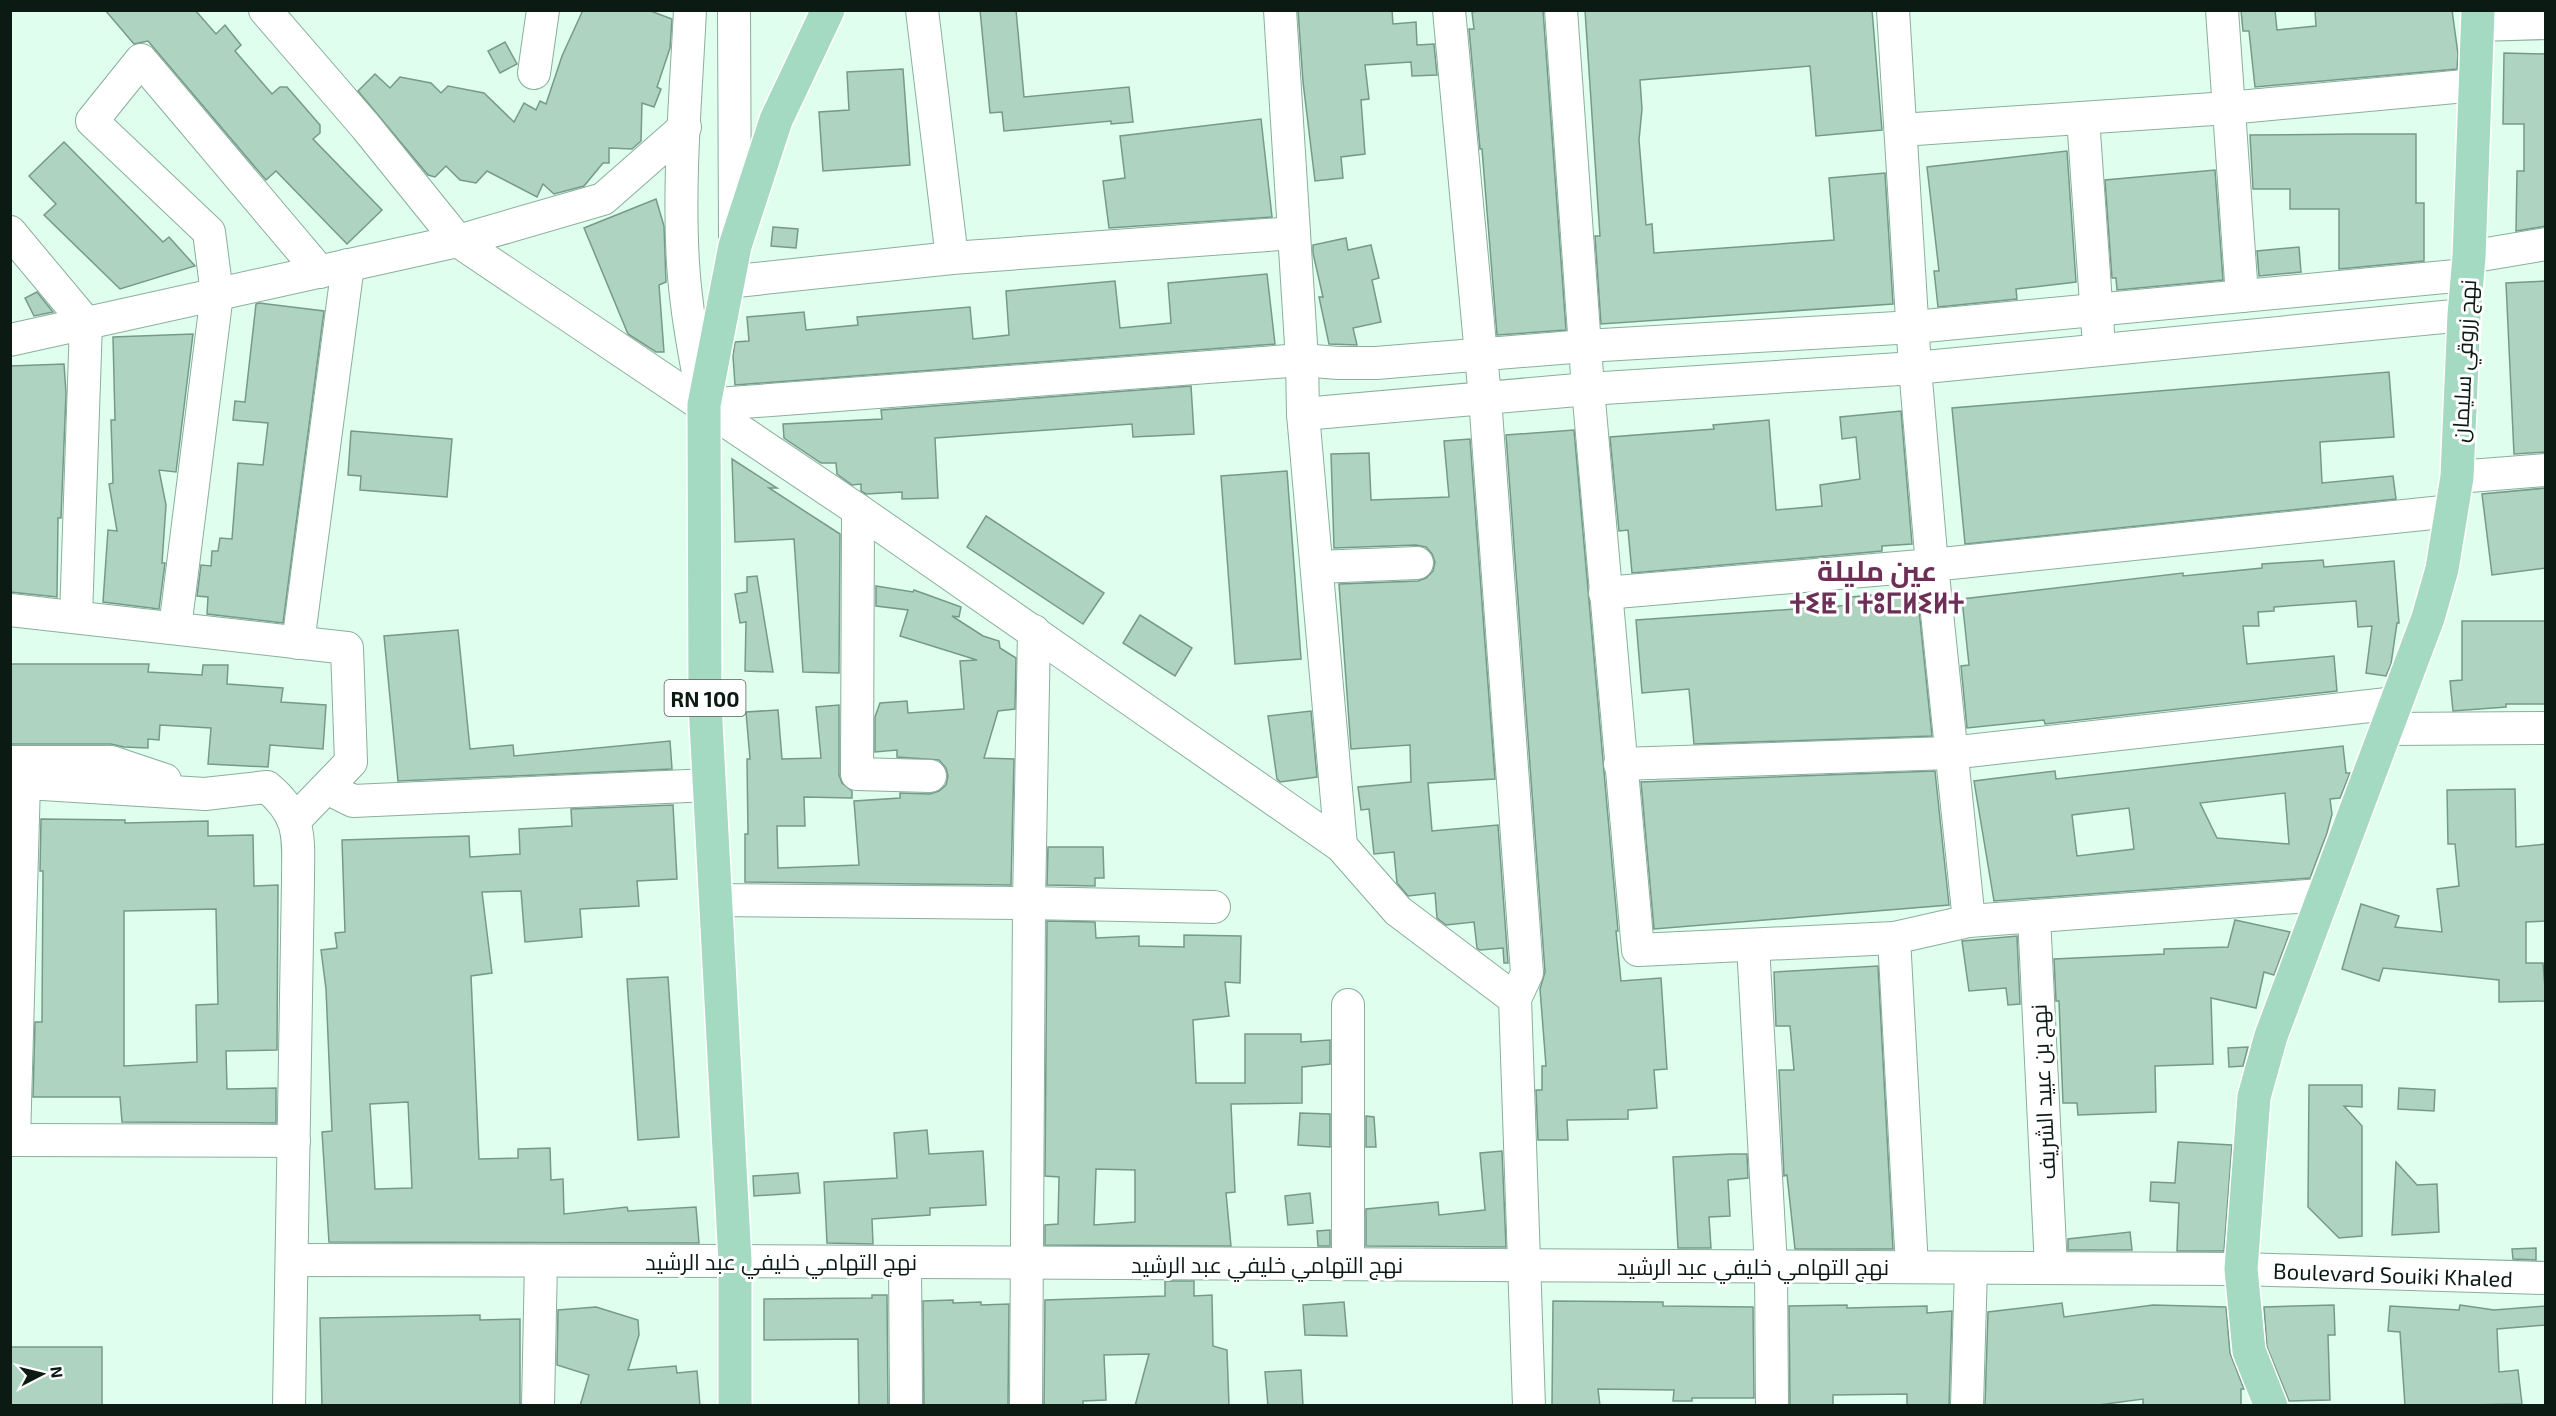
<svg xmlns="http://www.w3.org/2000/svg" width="2556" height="1416" viewBox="0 0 2556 1416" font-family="'Exo 2',Cairo,'Noto Sans Tifinagh',sans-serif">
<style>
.building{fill:#aed3c1;stroke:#769a89;stroke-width:1.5;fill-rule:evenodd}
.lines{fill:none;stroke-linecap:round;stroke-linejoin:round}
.minor-casing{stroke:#8aaf9d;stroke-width:34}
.major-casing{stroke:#fff;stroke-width:36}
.minor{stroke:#fff;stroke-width:32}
.major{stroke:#a4d9c2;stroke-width:33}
.labels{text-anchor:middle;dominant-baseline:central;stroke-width:6;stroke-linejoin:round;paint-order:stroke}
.shield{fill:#fff;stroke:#555f5a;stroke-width:1.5}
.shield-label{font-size:21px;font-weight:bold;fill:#0c1a14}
.street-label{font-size:22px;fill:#0c1a14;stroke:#fff}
.district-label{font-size:28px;font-weight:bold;fill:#6c2f55;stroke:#fff}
</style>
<rect width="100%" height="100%" fill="#dffeee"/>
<g class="building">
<path d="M 105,10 L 195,10 L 216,34 L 225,25 L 241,45 L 235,51 L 272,94 L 280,87 L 287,87 L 320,125 L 320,133 L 313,139 L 382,210 L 347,244 L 276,171 L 266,180 L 148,41 L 134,44 Z"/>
<path d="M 583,10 L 648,10 L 672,19 L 670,48 L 657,87 L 661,89 L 654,107 L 642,103 L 641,141 L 632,149 L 609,148 L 609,163 L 603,163 L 584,186 L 554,194 L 543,184 L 537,197 L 487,171 L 476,183 L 460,180 L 446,166 L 435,177 L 428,175 L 358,91 L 375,74 L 390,88 L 400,77 L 431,83 L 441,93 L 448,86 L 484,93 L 514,122 L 524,103 L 536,110 L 540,101 L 546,104 L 562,56 Z"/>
<path d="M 980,10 L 1016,10 L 1024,97 L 1129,87 L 1133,122 L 1111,124 L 1111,121 L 1004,131 L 1002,112 L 990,113 Z"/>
<path d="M 1298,10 L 1392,10 L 1393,24 L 1416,22 L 1417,45 L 1434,44 L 1437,75 L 1412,76 L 1411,62 L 1365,65 L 1369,99 L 1361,100 L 1365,154 L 1341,157 L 1343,178 L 1315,181 L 1303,82 Z"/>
<path d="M 1484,10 L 1543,10 L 1566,330 L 1497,335 L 1482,149 L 1480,149 L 1469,29 L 1474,29 L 1472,12 Z"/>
<path d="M 1585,10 L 1872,10 L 1882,130 L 1816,136 L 1810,66 L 1640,80 L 1642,109 L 1639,140 L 1646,225 L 1652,224 L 1654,253 L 1834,240 L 1829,178 L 1885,173 L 1893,304 L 1601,324 L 1595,236 L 1600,236 Z"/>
<path d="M 2241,10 L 2275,10 L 2277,30 L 2316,26 L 2315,10 L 2452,10 L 2458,54 L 2457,69 L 2255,87 L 2249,31 L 2243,31 Z"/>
<path d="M 505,42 L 517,64 L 500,73 L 488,51 Z"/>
<path d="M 2504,53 L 2546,54 L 2546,226 L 2516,231 L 2517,171 L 2524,171 L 2524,124 L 2503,124 Z"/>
<path d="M 903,69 L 910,165 L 823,171 L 819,112 L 849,110 L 847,72 Z"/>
<path d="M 1261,119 L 1272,217 L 1109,228 L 1103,181 L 1125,178 L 1120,136 Z"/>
<path d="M 2357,134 L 2416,134 L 2416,203 L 2424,203 L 2424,261 L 2339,269 L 2339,209 L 2290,209 L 2290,189 L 2253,189 L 2250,135 Z"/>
<path d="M 64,142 L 163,242 L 169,237 L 195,266 L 120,289 L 44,215 L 56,204 L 29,176 Z"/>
<path d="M 2067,151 L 2076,282 L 2016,289 L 2017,299 L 1938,307 L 1934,271 L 1939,271 L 1927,167 Z"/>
<path d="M 2215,170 L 2223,280 L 2117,290 L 2116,278 L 2112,278 L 2105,180 Z"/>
<path d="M 656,199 L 664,226 L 666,282 L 659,285 L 664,352 L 656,352 L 628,334 L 584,228 Z"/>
<path d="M 773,227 L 798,229 L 796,248 L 771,246 Z"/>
<path d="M 1346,238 L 1348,250 L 1371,245 L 1379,278 L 1372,280 L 1381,322 L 1353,328 L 1357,345 L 1329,344 L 1319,297 L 1323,297 L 1313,253 L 1313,245 Z"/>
<path d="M 2299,247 L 2301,272 L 2259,276 L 2257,251 Z"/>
<path d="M 1267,274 L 1275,344 L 735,385 L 733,356 L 735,342 L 749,341 L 747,317 L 804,312 L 806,330 L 858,325 L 857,317 L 970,307 L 973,339 L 1009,335 L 1006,291 L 1115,281 L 1120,328 L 1171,323 L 1168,283 Z"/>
<path d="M 2546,281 L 2546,452 L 2514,454 L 2506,283 Z"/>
<path d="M 37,292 L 53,312 L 34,316 L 25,298 Z"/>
<path d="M 259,303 L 324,311 L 283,623 L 207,614 L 208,597 L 197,596 L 201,565 L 211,566 L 212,551 L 218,551 L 220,538 L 232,539 L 238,463 L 263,465 L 268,423 L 233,420 L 235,401 L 245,402 L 256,304 Z"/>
<path d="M 193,334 L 176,472 L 159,470 L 166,505 L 162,563 L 165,563 L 159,609 L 103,602 L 108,530 L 117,531 L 109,484 L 113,483 L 111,420 L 115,420 L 113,337 Z"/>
<path d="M 64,364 L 66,393 L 61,518 L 58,518 L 57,597 L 10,592 L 10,366 Z"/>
<path d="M 2389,372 L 2394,437 L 2320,442 L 2322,483 L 2393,476 L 2396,499 L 1965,544 L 1952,408 Z"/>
<path d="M 1191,386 L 1194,434 L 1133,437 L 1132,424 L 935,438 L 938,498 L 902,499 L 902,492 L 866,494 L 861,491 L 861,484 L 852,485 L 837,474 L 836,463 L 821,463 L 784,438 L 783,424 L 882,419 L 881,410 Z"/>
<path d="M 1901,411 L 1912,544 L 1882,546 L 1882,551 L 1632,573 L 1628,530 L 1619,531 L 1610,437 L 1714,429 L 1713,425 L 1769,420 L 1776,510 L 1822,506 L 1820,485 L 1860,479 L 1856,437 L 1842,439 L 1840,417 Z"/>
<path d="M 1574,430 L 1618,931 L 1616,931 L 1621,981 L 1661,978 L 1667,1069 L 1654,1070 L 1657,1108 L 1628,1110 L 1628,1119 L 1567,1120 L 1568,1140 L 1538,1140 L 1536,1090 L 1542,1090 L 1542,1066 L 1546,1066 L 1540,989 L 1545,972 L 1506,435 Z"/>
<path d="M 351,431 L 452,439 L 447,497 L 360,490 L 361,476 L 348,475 Z"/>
<path d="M 1470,439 L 1495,779 L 1428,783 L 1432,831 L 1498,825 L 1508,963 L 1504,963 L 1503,948 L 1480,950 L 1477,948 L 1474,922 L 1446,925 L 1437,918 L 1435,893 L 1408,896 L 1397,883 L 1394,852 L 1374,854 L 1369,809 L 1361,810 L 1358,787 L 1411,782 L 1410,745 L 1351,749 L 1339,584 L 1418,581 L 1426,578 L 1433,571 L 1435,562 L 1432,554 L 1426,547 L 1416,545 L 1334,548 L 1331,454 L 1369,453 L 1371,500 L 1449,497 L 1444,441 Z"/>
<path d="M 732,459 L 777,488 L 769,488 L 840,534 L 839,673 L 803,672 L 794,539 L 735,542 Z"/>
<path d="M 1287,471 L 1301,659 L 1235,664 L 1221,476 Z"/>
<path d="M 2546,488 L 2546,568 L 2492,575 L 2482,494 Z"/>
<path d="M 986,516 L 1104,593 L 1083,624 L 967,547 Z"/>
<path d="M 2323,560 L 2324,567 L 2394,561 L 2399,623 L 2397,623 L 2391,664 L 2386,676 L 2366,673 L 2372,626 L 2358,627 L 2356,601 L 2274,607 L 2274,611 L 2258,612 L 2259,626 L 2243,626 L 2247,664 L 2334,656 L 2337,691 L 2045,724 L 2044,720 L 1967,728 L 1961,666 L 1969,665 L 1962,599 L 2183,573 L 2183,576 L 2262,568 L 2262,564 Z"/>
<path d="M 757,576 L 773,672 L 745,671 L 746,622 L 740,623 L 735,594 L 747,592 L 747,577 Z"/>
<path d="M 876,586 L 913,592 L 914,590 L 961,607 L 959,617 L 952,616 L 983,636 L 999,641 L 1000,648 L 1016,658 L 1015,709 L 998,711 L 984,758 L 1014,759 L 1011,885 L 745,882 L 745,834 L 748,834 L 747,759 L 750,759 L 746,712 L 778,710 L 782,759 L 821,758 L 816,707 L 839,705 L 839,775 L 842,783 L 852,791 L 852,798 L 804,797 L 805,826 L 777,826 L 778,868 L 859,865 L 854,801 L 900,798 L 900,793 L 930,794 L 939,791 L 946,785 L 948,776 L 946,768 L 939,760 L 897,757 L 897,750 L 875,752 L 875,717 L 880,703 L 907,701 L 908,713 L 964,709 L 960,661 L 977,660 L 900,636 L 908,610 L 876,606 Z"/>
<path d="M 1917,591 L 1932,736 L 1694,744 L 1689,689 L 1642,693 L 1636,620 L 1852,605 L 1851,597 Z"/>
<path d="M 1140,615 L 1192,648 L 1175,676 L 1123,643 Z"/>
<path d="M 2462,621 L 2546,621 L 2546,704 L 2506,704 L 2506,707 L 2453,711 L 2450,681 L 2462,680 Z"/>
<path d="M 458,630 L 470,749 L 513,745 L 514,756 L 670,741 L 672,769 L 398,781 L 384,636 Z"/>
<path d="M 10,664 L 149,664 L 148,672 L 202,675 L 203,665 L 228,665 L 227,684 L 283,688 L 281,702 L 326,705 L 323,749 L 270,745 L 268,767 L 208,764 L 211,728 L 160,725 L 159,740 L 148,739 L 148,748 L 124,747 L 111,744 L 10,744 Z"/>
<path d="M 1311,711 L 1317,777 L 1280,782 L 1277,779 L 1268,716 Z"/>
<path d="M 2343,746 L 2346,773 L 2350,773 L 2340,798 L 2330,799 L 2332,814 L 2327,833 L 2310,878 L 1994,901 L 1974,781 L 2055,771 L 2056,779 ZM 2285,793 L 2289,844 L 2217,838 L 2200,803 ZM 2129,808 L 2134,849 L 2077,856 L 2072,815 Z"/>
<path d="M 1935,771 L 1949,905 L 1654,929 L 1641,782 Z"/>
<path d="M 2515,789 L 2516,847 L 2546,844 L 2546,921 L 2526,922 L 2526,963 L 2543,963 L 2546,1001 L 2499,1002 L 2499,980 L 2383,968 L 2379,981 L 2342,969 L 2361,904 L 2399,916 L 2395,927 L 2442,932 L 2437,889 L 2459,886 L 2455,844 L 2448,844 L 2447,790 Z"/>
<path d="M 673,805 L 677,879 L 637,881 L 639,906 L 580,909 L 582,937 L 525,942 L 521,891 L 482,892 L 492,973 L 471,976 L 479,1159 L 518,1158 L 518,1149 L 550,1148 L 551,1180 L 563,1179 L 564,1214 L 627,1207 L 628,1211 L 696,1207 L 699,1243 L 329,1242 L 322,1132 L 332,1131 L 326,989 L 321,950 L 337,948 L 335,933 L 345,932 L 342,840 L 469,836 L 470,857 L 520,854 L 519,829 L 572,826 L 571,809 ZM 408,1102 L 412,1188 L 375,1189 L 370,1104 Z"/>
<path d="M 41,819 L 125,820 L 125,823 L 208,821 L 208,836 L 253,835 L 254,886 L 278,885 L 277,1050 L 226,1051 L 227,1089 L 276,1088 L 276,1123 L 122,1122 L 120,1097 L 33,1097 L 35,1022 L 42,1022 L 43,871 L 40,871 ZM 216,909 L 218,1004 L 196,1005 L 197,1062 L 124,1066 L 124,911 Z"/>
<path d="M 1048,847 L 1103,847 L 1104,878 L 1095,878 L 1095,886 L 1047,885 Z"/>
<path d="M 2235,920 L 2290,932 L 2274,975 L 2264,972 L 2256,1008 L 2211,998 L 2213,1064 L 2155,1066 L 2156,1112 L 2078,1115 L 2077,1103 L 2063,1103 L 2059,1001 L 2056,1001 L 2054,959 L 2164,954 L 2164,949 L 2228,947 Z"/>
<path d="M 1047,921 L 1095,922 L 1096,938 L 1139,936 L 1139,946 L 1184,947 L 1184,935 L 1241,936 L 1240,983 L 1225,982 L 1229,1016 L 1193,1020 L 1196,1083 L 1245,1083 L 1245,1034 L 1301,1034 L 1301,1042 L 1330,1040 L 1330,1064 L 1302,1067 L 1302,1103 L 1231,1104 L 1235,1192 L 1226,1193 L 1231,1246 L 1045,1245 L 1045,1225 L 1058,1224 L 1059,1177 L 1045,1176 ZM 1096,1169 L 1135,1170 L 1135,1222 L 1094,1225 Z"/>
<path d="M 2017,936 L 2020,1004 L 2008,1005 L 2006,988 L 1969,991 L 1962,941 Z"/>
<path d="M 1878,966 L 1893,1249 L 1795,1249 L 1787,1175 L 1784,1176 L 1779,1070 L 1794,1070 L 1790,1026 L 1776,1026 L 1774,972 Z"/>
<path d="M 668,977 L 679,1137 L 638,1140 L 627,979 Z"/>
<path d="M 2248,1047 L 2243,1066 L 2229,1067 L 2228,1048 Z"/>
<path d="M 2309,1085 L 2362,1085 L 2362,1107 L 2344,1106 L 2362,1126 L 2362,1236 L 2339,1238 L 2308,1207 Z"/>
<path d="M 2399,1088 L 2435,1090 L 2434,1111 L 2398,1109 Z"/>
<path d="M 1300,1113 L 1330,1114 L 1330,1147 L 1298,1145 Z"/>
<path d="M 1366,1116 L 1374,1117 L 1376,1147 L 1366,1147 Z"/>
<path d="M 927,1130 L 929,1154 L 983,1151 L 986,1205 L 930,1208 L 930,1215 L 872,1219 L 873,1244 L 827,1243 L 824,1182 L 897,1178 L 894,1133 Z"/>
<path d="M 2178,1142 L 2232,1145 L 2224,1251 L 2177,1251 L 2179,1203 L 2150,1201 L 2151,1182 L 2175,1183 Z"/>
<path d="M 1502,1151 L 1506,1247 L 1366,1246 L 1366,1209 L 1438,1202 L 1439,1215 L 1485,1210 L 1480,1153 Z"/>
<path d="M 1731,1154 L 1747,1154 L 1748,1178 L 1728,1180 L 1730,1216 L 1709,1217 L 1711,1248 L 1678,1248 L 1673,1157 Z"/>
<path d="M 2396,1162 L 2417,1185 L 2437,1184 L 2439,1232 L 2392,1235 Z"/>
<path d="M 798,1173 L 800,1193 L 754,1196 L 753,1176 Z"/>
<path d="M 1310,1193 L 1313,1223 L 1288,1225 L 1285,1196 Z"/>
<path d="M 1330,1230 L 1330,1246 L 1318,1246 L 1317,1231 Z"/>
<path d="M 2130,1232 L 2132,1250 L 2068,1250 L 2068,1239 Z"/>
<path d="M 2536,1248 L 2536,1260 L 2513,1259 L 2512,1249 Z"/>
<path d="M 1165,1281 L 1194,1281 L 1194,1296 L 1212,1295 L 1213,1346 L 1227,1350 L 1229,1406 L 1135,1406 L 1149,1354 L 1104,1355 L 1106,1400 L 1083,1401 L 1083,1406 L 1044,1406 L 1045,1300 L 1165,1296 Z"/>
<path d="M 872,1295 L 887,1295 L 888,1406 L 859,1406 L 858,1339 L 764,1340 L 764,1299 L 872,1298 Z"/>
<path d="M 953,1300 L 953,1303 L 981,1302 L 981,1305 L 1009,1304 L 1008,1406 L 924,1406 L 923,1301 Z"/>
<path d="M 1553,1301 L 1663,1302 L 1663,1306 L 1753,1307 L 1754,1398 L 1692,1398 L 1692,1401 L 1673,1401 L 1674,1390 L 1598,1389 L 1600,1406 L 1552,1406 Z"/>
<path d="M 1344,1302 L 1347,1336 L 1305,1335 L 1303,1305 Z"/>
<path d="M 2062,1303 L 2064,1317 L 2153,1305 L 2226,1307 L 2230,1353 L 2244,1389 L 2241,1389 L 2241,1406 L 2143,1406 L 2143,1399 L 2091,1406 L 1985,1406 L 1988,1312 Z"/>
<path d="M 1847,1305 L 1847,1308 L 1927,1306 L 1927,1313 L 1952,1311 L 1949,1406 L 1907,1406 L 1907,1394 L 1833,1395 L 1833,1406 L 1790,1406 L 1789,1306 Z"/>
<path d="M 2334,1305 L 2335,1335 L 2328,1335 L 2330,1400 L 2289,1401 L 2267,1347 L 2264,1307 Z"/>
<path d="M 2460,1305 L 2494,1310 L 2546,1306 L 2546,1325 L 2497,1329 L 2499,1372 L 2518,1370 L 2522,1404 L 2405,1406 L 2400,1332 L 2388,1331 L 2390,1306 L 2459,1310 Z"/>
<path d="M 596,1307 L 638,1320 L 639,1335 L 628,1370 L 676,1366 L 677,1373 L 697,1371 L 700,1406 L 580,1406 L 589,1375 L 557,1365 L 558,1310 Z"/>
<path d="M 480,1315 L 480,1320 L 520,1319 L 520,1406 L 322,1406 L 320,1318 Z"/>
<rect x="10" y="1347" width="92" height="59"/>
<path d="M 1301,1370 L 1303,1406 L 1268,1406 L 1265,1372 Z"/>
</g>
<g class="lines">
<defs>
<g id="minor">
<path d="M 265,10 L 366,127 L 458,241 L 858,510 L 1341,846 L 1398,911 L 1515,999"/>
<path d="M 690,10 C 686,94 678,179 683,263 C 686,311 695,357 704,404"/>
<path d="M 734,10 L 735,236"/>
<path d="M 922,10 L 952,258"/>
<path d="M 1280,10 L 1302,360 L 1303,414 L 1341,846"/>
<path d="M 1449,10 L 1485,398 L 1527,973 L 1515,999 L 1529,1406"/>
<path d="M 1561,10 L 1588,389 L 1638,950 L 1894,938 L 1969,921 L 2322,895"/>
<path d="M 1893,10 L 1915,368 L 1932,565 L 1969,921"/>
<path d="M 2222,10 L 2242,296"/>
<path d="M 2478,25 L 2546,23"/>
<path d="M 534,73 L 543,10"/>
<path d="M 2083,118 L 2098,332"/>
<path d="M 1901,130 L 2228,108 L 2476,85"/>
<path d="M 10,232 L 86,323 L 76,617"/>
<path d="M 2469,257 L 2546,244"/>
<path d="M 727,282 L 952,258 L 1294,233"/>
<path d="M 10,340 L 458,241 L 603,199 L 685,127"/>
<path d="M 704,405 L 1302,360 L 1338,363 L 1376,363 L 1585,346 L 1914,327 L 2466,275"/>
<path d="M 1303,414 L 1588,389 L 1915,368 L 2464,315"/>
<path d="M 2457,477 L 2546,470"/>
<path d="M 858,510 L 857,774 L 930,776"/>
<path d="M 1317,567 L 1417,563"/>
<path d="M 1605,593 L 1932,565 L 2452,511"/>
<path d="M 10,610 L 347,648 L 351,762 L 295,820"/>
<path d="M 175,628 L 217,294 L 209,232 L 92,121 L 141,60 L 320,272"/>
<path d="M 298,643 L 348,265"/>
<path d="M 2386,729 L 2546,728"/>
<path d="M 11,762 L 111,762 L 165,780"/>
<path d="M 1620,764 L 1950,753 L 2396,703"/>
<path d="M 10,782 L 205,794 L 267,787 C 303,817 298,838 298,881 L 289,1406"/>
<path d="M 327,788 L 353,801 L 710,785"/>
<path d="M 718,900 L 1029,903 L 1214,907"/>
<path d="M 2034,916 L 2051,1268"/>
<path d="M 1894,938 L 1912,1267"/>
<path d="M 1753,945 L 1771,1266 L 1772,1406"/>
<path d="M 10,1140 L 294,1141"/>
<path d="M 14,1140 L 24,782"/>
<path d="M 292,1260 L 735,1261 L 2241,1269 L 2546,1278"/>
<path d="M 905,1262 L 906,1406"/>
<path d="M 1348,1264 L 1348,1005"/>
<path d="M 538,1406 L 541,1261"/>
<path d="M 1026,1406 L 1029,903 L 1034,631"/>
<path d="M 1967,1406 L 1971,1268"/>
</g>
<g id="major">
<path d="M 735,1406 L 735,1261 L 705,704 L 704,405 L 735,246 L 776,120 L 828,10"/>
<path d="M 2271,1406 L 2249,1351 L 2241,1269 L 2254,1097 L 2271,1036 L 2428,618 L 2442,569 L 2457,477 L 2464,315 L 2469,257 L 2478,10"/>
</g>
</defs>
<use href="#minor" class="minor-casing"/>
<use href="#major" class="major-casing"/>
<use href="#minor" class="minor"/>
<use href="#major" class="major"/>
</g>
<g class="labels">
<rect class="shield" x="664.5" y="680" width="81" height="36" rx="4.5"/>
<g class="shield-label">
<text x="705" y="698">RN 100</text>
</g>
<g class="street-label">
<text transform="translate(2463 361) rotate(-87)">نهج زروقي سليمان</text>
<text transform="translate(2042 1092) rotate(-93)">نهج بن عبيد الشريف</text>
<text x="781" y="1261">نهج التهامي خليفي عبد الرشيد</text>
<text x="1267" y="1264">نهج التهامي خليفي عبد الرشيد</text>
<text x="1753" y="1266">نهج التهامي خليفي عبد الرشيد</text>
<text transform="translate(2393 1274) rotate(2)">Boulevard Souiki Khaled</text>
</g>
<g class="district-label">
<text x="1877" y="570">عين مليلة<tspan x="1877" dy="32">ⵜⵉⵟ ⵏ ⵜⵓⵎⵍⵉⵍⵜ</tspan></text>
</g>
</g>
<rect width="2556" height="1416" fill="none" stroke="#0c1a14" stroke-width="24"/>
<g transform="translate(42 1374) rotate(83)" stroke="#ffffff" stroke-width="4.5" paint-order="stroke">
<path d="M0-4.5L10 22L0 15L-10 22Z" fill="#0c1a14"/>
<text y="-9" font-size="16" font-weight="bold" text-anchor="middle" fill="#0c1a14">N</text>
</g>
</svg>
